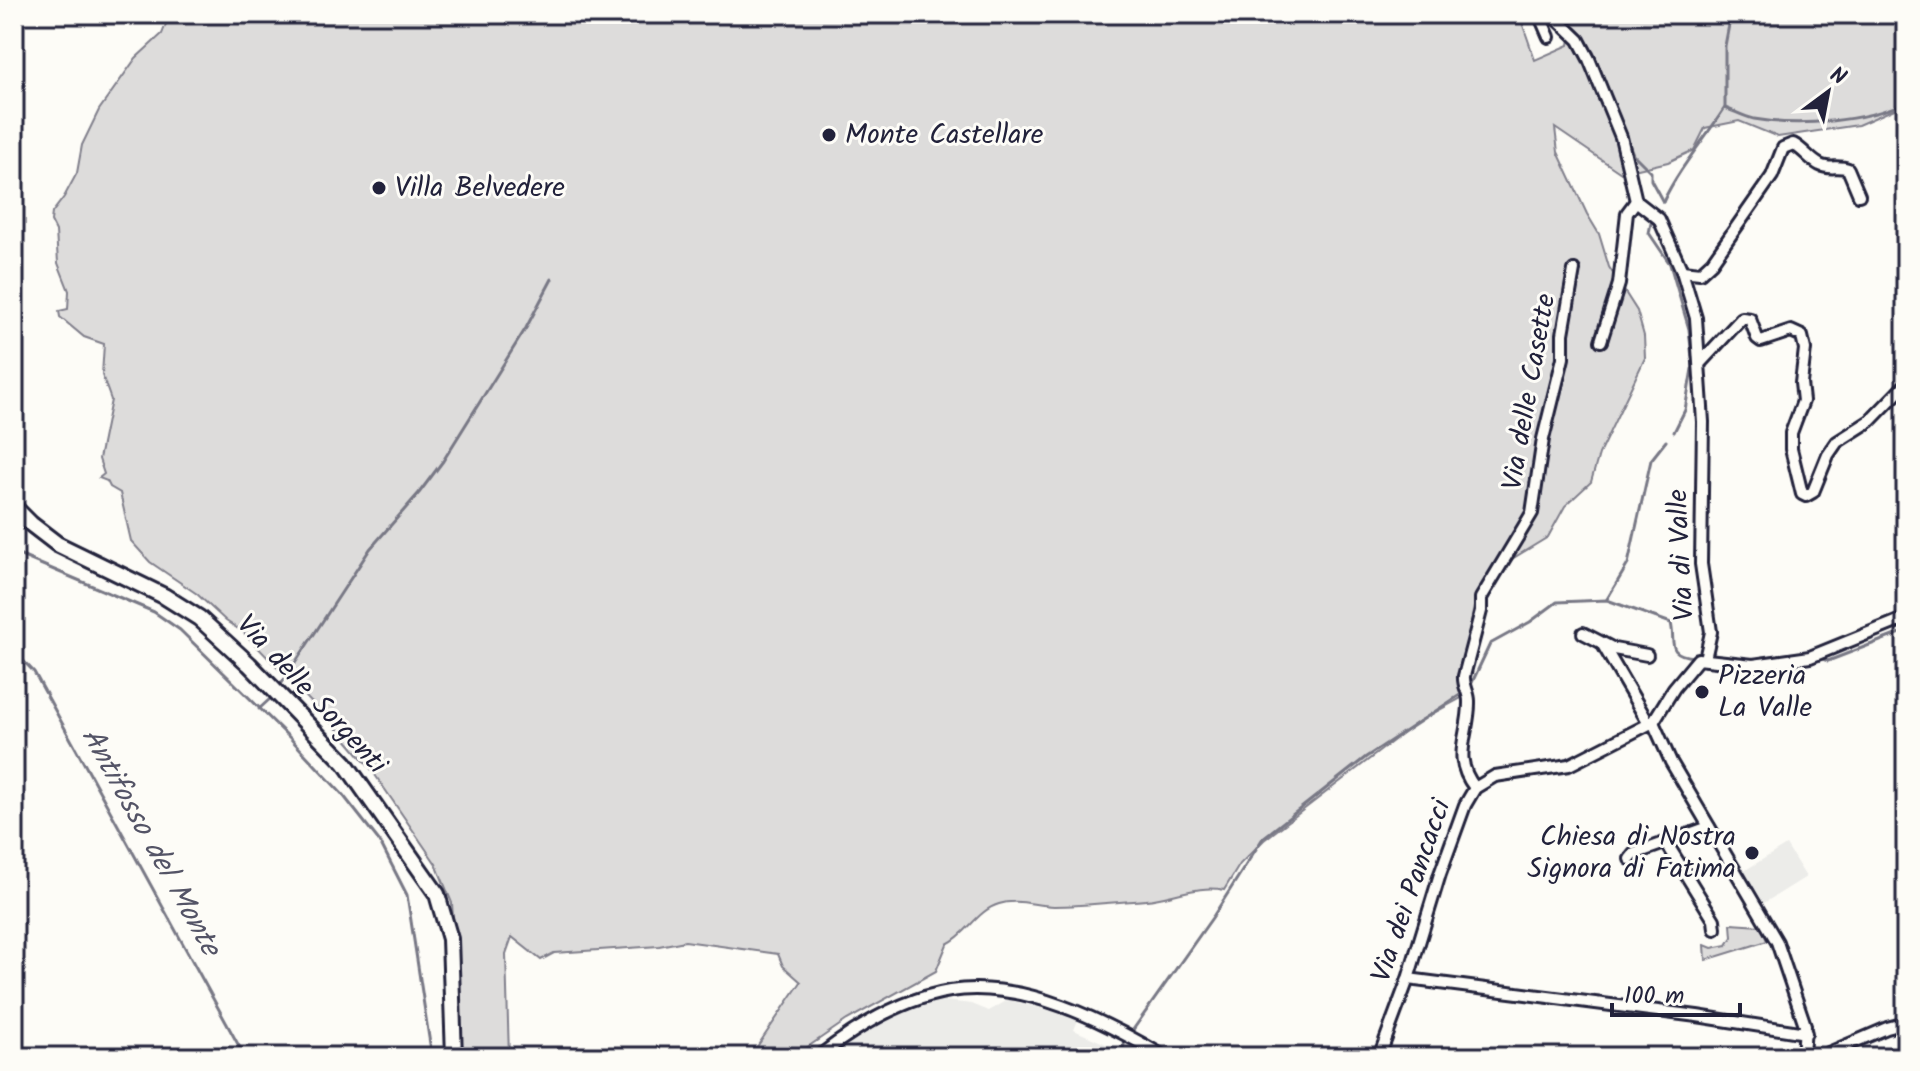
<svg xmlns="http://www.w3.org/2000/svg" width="1920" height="1071" viewBox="0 0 1920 1071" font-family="Kalam,sans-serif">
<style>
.built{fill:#ecece9}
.green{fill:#dddcdb;stroke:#807f8b;stroke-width:2}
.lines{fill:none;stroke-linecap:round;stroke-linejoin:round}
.stream{stroke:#787885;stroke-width:3}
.minor-casing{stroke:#22223b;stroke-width:16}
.secondary-casing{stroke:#22223b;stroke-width:20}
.minor{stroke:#fdfcf7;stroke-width:10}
.secondary{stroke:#fdfcf7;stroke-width:14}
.poi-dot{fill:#22223b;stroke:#fdfcf7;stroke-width:3}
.labels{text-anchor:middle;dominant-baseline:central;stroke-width:6;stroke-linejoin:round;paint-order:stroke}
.poi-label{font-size:28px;fill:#22223b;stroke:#fdfcf7;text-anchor:start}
.street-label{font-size:28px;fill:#22223b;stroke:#fdfcf7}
.water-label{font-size:30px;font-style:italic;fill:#545466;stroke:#fdfcf7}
</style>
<rect width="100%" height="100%" fill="#fdfcf7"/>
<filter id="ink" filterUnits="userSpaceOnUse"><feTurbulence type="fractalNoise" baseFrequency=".0125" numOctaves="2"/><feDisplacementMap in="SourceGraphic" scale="16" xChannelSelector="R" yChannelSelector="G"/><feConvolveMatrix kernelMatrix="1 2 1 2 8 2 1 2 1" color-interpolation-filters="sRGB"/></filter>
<g filter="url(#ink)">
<g class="built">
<path d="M 1786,845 L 1806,877 L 1764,903 L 1744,871 Z"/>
<path d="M 937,1000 L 972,1004 L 989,1011 L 1008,1000 L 1061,1013 L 1078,1020 L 1074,1030 L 1115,1048 L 1112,1057 L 829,1057 L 849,1041 L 901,1014 Z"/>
</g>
<g class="green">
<path d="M 170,14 L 1519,14 L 1535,60 L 1569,45 L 1574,14 L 1906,14 L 1906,104 L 1858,125 L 1778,137 L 1739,121 L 1705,128 L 1694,150 L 1668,162 L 1621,173 L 1555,128 L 1558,152 L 1587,214 L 1599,234 L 1609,267 L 1637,311 L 1644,336 L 1645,358 L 1599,454 L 1591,482 L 1565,506 L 1548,537 L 1512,559 L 1497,580 L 1475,601 L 1462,670 L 1465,696 L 1419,721 L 1264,840 L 1240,864 L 1224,890 C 1200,884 1171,898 1146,900 C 1116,902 1084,906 1054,906 C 1035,906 1018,898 999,904 C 976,911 968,934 947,944 L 936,971 L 847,1020 L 793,1057 L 750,1057 L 801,982 L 783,966 L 778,954 L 685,941 L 659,946 L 554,953 L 541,960 L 512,937 L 506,954 L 509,1057 L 462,1057 L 452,903 L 436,864 L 371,769 L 339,731 L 243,632 L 226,621 L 197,594 L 150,562 L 131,541 L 120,493 L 110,487 L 107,481 L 99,478 L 104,474 L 99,459 L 111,400 L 102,375 L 104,344 L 84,337 L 60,317 L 59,311 L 68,309 L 69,291 L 58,263 L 56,231 L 51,221 L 52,213 L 64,197 L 77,173 L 82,145 L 99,110 L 136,58 L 162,34 Z"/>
<path d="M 1731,924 L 1761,926 L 1767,941 L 1706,960 L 1705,945 L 1712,948 L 1727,945 L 1732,937 Z"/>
</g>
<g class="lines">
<g class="stream">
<path d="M 1571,39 L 1577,49"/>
<path d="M 1593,52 L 1621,123"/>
<path d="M 1725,108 C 1734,111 1744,117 1754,119 C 1799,127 1864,122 1906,102"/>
<path d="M 1725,108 L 1725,46 L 1731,14"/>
<path d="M 1625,134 L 1633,154 L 1651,172 L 1651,180 L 1663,202"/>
<path d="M 1663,202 C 1679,168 1704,140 1724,109"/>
<path d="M 1651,223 L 1649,233 L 1670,264 L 1689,329 L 1692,358"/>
<path d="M 1674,432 L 1685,410 L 1692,369"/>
<path d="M 14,553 L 154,612 L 180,630 L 290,738 L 343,795 L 380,842 L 407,895 L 432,1057"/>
<path d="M 1607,599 L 1628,564 L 1651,460 L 1666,441"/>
<path d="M 14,651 L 34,672 L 245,1057"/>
<path d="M 1820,658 L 1828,661 L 1906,631"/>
<path d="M 1741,659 L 1762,659"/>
<path d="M 280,686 L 370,549 L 419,493 L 443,461 L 526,328 L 552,279"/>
<path d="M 1469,689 L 1490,644 L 1530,622 L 1557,602 L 1607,600 L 1671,623 C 1676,643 1665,654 1694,657"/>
<path d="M 259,709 L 271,698"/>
<path d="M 1130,1034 L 1214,915 L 1263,838 L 1366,757 L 1463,693"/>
<path d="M 1119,1057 L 1126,1040"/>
</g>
<defs>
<g id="minor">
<path d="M 1539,14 L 1549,37"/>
<path d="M 1552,14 L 1579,40 L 1589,59 L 1621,137 L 1636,201 L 1659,219 L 1682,271 L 1696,318 L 1703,422 L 1701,564 L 1711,632 L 1705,659"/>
<path d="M 1682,271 L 1700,273 L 1712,262 L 1772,176 L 1783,148 L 1793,144 C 1803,149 1810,160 1820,165 C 1829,170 1838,165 1848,169 L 1859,195"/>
<path d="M 1601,341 L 1619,284 L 1627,213 L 1636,201"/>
<path d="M 1701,362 L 1742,318 L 1750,319 L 1757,338 L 1761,341 L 1791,331 L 1802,336 L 1805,349 L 1801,383 L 1803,401 L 1791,433 L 1791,449 L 1802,494 L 1806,496 L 1813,492 L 1828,455 L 1837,442 L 1870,421 L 1906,384"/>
<path d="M 1583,633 L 1614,649 L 1647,655"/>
<path d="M 1603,645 L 1649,724"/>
<path d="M 1653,722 L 1671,762 L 1777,942 L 1805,1025 L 1803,1057"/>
<path d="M 1475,788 C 1450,756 1470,735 1469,701 C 1469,692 1463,686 1464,676 L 1481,611 L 1481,598 L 1532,513 L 1543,439 L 1563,358 L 1563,334 L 1574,270"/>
<path d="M 1667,844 L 1714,920 L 1715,929"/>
<path d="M 1630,859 L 1634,854 L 1709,827"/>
<path d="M 1408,979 L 1697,1016 L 1806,1033"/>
<path d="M 818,1057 C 856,1027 901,999 950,991 C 1022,979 1105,1021 1165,1057"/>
<path d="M 1379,1057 L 1408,979 L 1440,874 L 1465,805 L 1475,788 L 1495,776 L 1569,765 L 1653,722 L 1674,688 L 1698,659 L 1753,665 L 1810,657 L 1906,618"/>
<path d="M 1819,1057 L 1887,1028 L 1906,1023"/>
</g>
<g id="secondary">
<path d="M 14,16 L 15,14"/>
<path d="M 14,507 L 31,524 L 57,544 L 164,596 L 199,618 L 249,664 L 345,763 L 437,894 L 450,939 L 454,1057"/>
</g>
</defs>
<use href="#minor" class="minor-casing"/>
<use href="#secondary" class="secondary-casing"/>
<use href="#minor" class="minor"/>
<use href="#secondary" class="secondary"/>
</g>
</g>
<g class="poi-dot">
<circle cx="829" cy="135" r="8"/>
<circle cx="379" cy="188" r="8"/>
<circle cx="1702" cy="692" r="8"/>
<circle cx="1752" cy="853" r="8"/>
</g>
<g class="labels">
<g class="poi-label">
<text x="845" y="135">Monte Castellare</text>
<text x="395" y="188">Villa Belvedere</text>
<text x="1718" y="676">Pizzeria<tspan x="1718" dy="32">La Valle</tspan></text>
<text x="1736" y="837" text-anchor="end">Chiesa di Nostra<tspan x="1736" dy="32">Signora di Fatima</tspan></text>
</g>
<g class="street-label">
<text transform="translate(1530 392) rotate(-80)">Via delle Casette</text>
<text transform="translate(1682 555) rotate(-93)">Via di Valle</text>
<text transform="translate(311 695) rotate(47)">Via delle Sorgenti</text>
<text transform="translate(1412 891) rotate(-71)">Via dei Pancacci</text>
</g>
<g class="water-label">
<text transform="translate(150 842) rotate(61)">Antifosso del Monte</text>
</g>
</g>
<rect width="1920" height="1071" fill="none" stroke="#fdfcf7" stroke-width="48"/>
<rect x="24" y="24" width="1872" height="1023" fill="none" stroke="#22223b" stroke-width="3" filter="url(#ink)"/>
<g transform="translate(1828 92) rotate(32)" stroke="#fdfcf7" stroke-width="6" paint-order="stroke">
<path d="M0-6L14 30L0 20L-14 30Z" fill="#22223b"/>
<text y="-12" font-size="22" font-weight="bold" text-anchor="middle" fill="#22223b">N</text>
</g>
<path d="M1612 1003v12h128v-12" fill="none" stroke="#22223b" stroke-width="4"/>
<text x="1624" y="1003" font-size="24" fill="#22223b" stroke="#fdfcf7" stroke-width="6" paint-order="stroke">100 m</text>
</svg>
